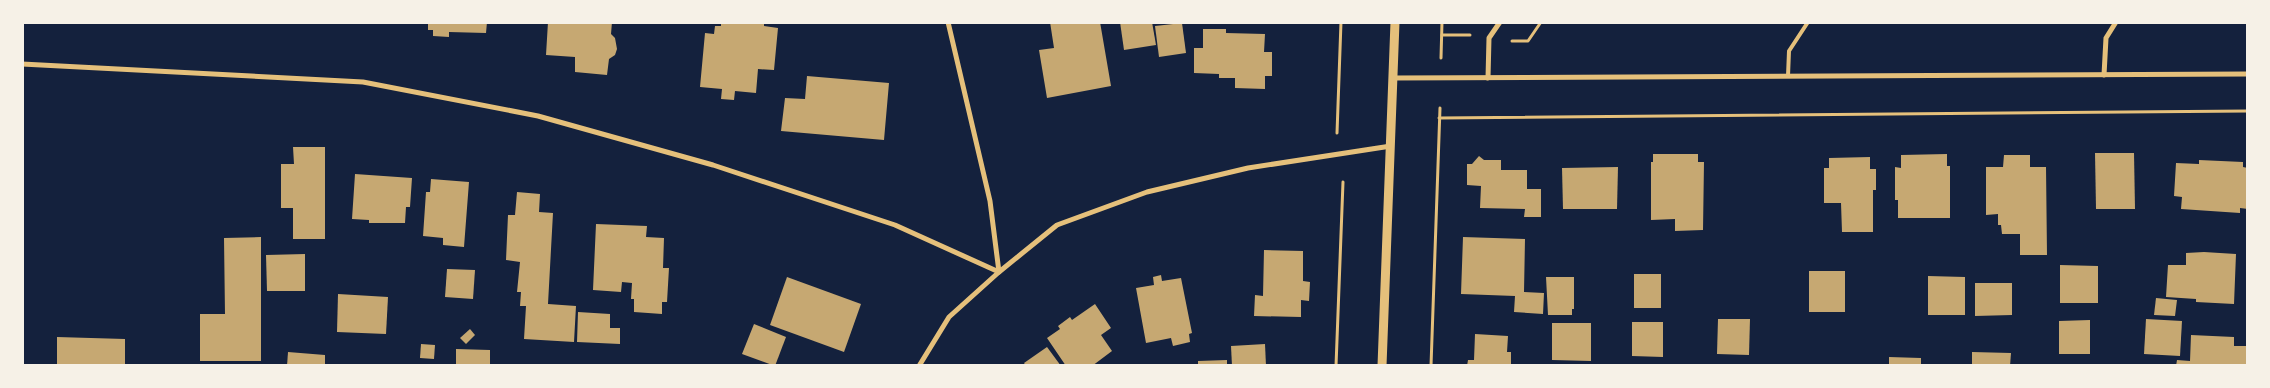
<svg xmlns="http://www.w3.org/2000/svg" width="2270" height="388" viewBox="0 0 2270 388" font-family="'Golos Text',sans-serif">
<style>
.building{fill:#c6a872}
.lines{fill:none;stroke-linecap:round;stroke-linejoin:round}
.path{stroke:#e5c07b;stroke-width:3}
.service{stroke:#e5c07b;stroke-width:4}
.minor{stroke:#e5c07b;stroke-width:5}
.tertiary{stroke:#e5c07b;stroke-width:9}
</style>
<rect width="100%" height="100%" fill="#14213d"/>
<g class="building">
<path d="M 428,22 L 487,22 L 486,33 L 449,32 L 449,37 L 433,36 L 433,30 L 428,30 Z"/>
<path d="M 548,22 L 612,22 L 611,34 L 615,38 L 617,49 L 615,55 L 609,59 L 607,75 L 575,72 L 575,57 L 546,55 Z"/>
<path d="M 721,22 L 764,22 L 764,26 L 778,28 L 774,70 L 758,69 L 756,93 L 735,91 L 734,100 L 721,99 L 722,89 L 700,87 L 705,33 L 714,34 L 715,26 L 721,26 Z"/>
<path d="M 1050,22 L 1100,22 L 1111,86 L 1047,98 L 1039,50 L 1054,48 Z"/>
<path d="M 1120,22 L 1152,22 L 1156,45 L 1124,50 Z"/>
<path d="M 1182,23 L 1186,53 L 1159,57 L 1155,26 Z"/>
<path d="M 1203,29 L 1226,29 L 1226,33 L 1265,34 L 1264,52 L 1272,52 L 1272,76 L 1265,76 L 1265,89 L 1235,88 L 1235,78 L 1219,78 L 1219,74 L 1194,73 L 1194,48 L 1203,48 Z"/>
<path d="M 807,76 L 889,83 L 884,140 L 781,131 L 785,98 L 805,99 Z"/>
<path d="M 293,147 L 325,147 L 325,239 L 293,239 L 293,208 L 281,208 L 281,164 L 294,164 Z"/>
<path d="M 2095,153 L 2134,153 L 2135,209 L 2096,209 Z"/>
<path d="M 1653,154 L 1698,154 L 1698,162 L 1704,162 L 1703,230 L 1675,231 L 1675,219 L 1651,220 L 1651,162 L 1653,162 Z"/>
<path d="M 1947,154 L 1947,166 L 1950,166 L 1950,218 L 1898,218 L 1898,200 L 1895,200 L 1895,167 L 1901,168 L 1901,155 Z"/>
<path d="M 2004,155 L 2030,155 L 2030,167 L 2046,167 L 2047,255 L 2020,255 L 2020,234 L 2002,234 L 2001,225 L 1998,225 L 1998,214 L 1986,215 L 1986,167 L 2003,167 Z"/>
<path d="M 1479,156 L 1484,160 L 1501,160 L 1501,170 L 1527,170 L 1527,189 L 1541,189 L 1541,217 L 1524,217 L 1525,209 L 1480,208 L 1481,186 L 1467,185 L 1467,164 L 1472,164 Z"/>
<path d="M 1870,157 L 1870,169 L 1876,169 L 1876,190 L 1873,190 L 1873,232 L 1842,232 L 1841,203 L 1824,203 L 1824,168 L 1829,168 L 1829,158 Z"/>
<path d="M 2199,160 L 2243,162 L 2243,167 L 2248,168 L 2248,209 L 2240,208 L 2240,213 L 2181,209 L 2182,197 L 2174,196 L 2176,163 L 2199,164 Z"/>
<path d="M 1618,167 L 1617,209 L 1563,209 L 1562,168 Z"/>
<path d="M 355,174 L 412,178 L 410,207 L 406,207 L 405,223 L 369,223 L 369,220 L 352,219 Z"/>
<path d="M 431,179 L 469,182 L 464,247 L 443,245 L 443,238 L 423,236 L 426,192 L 430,192 Z"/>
<path d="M 517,192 L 540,194 L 539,212 L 553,213 L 548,304 L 576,306 L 574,342 L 524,339 L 526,306 L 520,306 L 521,292 L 517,292 L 520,262 L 506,260 L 508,215 L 515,215 Z"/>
<path d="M 596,224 L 647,226 L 646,237 L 664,238 L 663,268 L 669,268 L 667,302 L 662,302 L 662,314 L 634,312 L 634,299 L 631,299 L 632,283 L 622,282 L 621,292 L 593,290 Z"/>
<path d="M 261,237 L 261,361 L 200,361 L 200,314 L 225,314 L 224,238 Z"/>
<path d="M 1463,237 L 1525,239 L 1524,292 L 1544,293 L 1543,314 L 1514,312 L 1515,296 L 1461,294 Z"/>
<path d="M 1264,250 L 1303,251 L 1303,281 L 1310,282 L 1309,301 L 1301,300 L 1301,317 L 1254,316 L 1255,295 L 1263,296 Z"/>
<path d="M 2204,252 L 2236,254 L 2234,304 L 2196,302 L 2196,299 L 2166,297 L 2168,265 L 2186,265 L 2186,253 Z"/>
<path d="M 305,254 L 305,291 L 267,291 L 266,255 Z"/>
<path d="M 2060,265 L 2098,266 L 2098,303 L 2060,303 Z"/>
<path d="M 447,269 L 475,270 L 473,299 L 445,297 Z"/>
<rect x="1809" y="271" width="36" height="41"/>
<rect x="1634" y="274" width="27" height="34"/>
<path d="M 1161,275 L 1162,281 L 1181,278 L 1192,333 L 1189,334 L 1190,342 L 1173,346 L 1171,338 L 1146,343 L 1136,288 L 1154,285 L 1153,277 Z"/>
<path d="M 1928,276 L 1965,277 L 1965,315 L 1928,315 Z"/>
<path d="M 787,277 L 861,304 L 844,352 L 770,325 Z"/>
<path d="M 1546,277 L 1574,277 L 1574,309 L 1572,309 L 1572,315 L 1548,315 Z"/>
<path d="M 1975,283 L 2012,283 L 2012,315 L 1975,316 Z"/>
<path d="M 338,294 L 388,297 L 386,334 L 337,332 Z"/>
<path d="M 2156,298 L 2177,300 L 2175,316 L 2154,315 Z"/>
<path d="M 1095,304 L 1111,328 L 1101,335 L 1112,351 L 1092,366 L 1066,366 L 1047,338 L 1060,329 L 1058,326 L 1070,317 L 1072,320 Z"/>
<path d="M 578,312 L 610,314 L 610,328 L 620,328 L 620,344 L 577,342 Z"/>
<path d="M 1718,319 L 1750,319 L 1749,355 L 1717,354 Z"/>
<path d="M 2146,319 L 2182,321 L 2180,356 L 2144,354 Z"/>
<path d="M 2090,320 L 2090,354 L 2059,354 L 2059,321 Z"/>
<path d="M 1632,322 L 1663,322 L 1663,357 L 1632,356 Z"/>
<path d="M 1552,323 L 1591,323 L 1591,361 L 1552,360 Z"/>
<path d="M 754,324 L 786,337 L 775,366 L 742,354 Z"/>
<path d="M 470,329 L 475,335 L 466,344 L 460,338 Z"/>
<path d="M 1475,334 L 1508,336 L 1507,352 L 1511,352 L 1511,366 L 1467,366 L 1468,360 L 1474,360 Z"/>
<path d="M 2191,335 L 2234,337 L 2234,346 L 2247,346 L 2246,366 L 2176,366 L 2177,360 L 2190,361 Z"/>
<path d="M 57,337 L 125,339 L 125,366 L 57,366 Z"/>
<path d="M 421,344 L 435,345 L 434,359 L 420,358 Z"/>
<path d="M 1265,344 L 1266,366 L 1232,366 L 1231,346 Z"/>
<path d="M 1047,347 L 1061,366 L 1026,366 L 1024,363 Z"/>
<path d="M 456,349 L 490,350 L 490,366 L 456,366 Z"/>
<path d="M 288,352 L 325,355 L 325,366 L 287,366 Z"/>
<path d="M 1972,352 L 2011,353 L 2010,366 L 1972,366 Z"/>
<path d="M 1889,357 L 1921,358 L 1921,366 L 1889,366 Z"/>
<path d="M 1227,360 L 1227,366 L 1198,366 L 1198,361 Z"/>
</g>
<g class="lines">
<g class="path">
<path d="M 1442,35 L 1470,35"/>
<path d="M 1512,41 L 1528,41 L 1541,22"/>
<path d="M 1441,58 L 1442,22"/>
<path d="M 1439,118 L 2248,111"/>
<path d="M 1337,133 L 1341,22"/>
<path d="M 1336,366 L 1343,182"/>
<path d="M 1431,366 L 1440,108"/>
</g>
<path class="service" d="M 1788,76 L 1789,51 L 1808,22"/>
<g class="minor">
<path d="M 22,64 L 363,82 L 538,116 L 713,165 L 895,225 L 999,272 L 1057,225 L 1147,192 L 1248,168 L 1391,146"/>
<path d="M 2104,75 L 2106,38 L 2116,22"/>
<path d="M 1393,78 L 2248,74"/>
<path d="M 1488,78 L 1489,38 L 1500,22"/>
<path d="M 919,366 L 949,317 L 999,272 L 990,201 L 948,22"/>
</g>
<path class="tertiary" d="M 1382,366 L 1395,22"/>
</g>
<rect width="2270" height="388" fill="none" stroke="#f6f1e7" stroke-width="48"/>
</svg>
